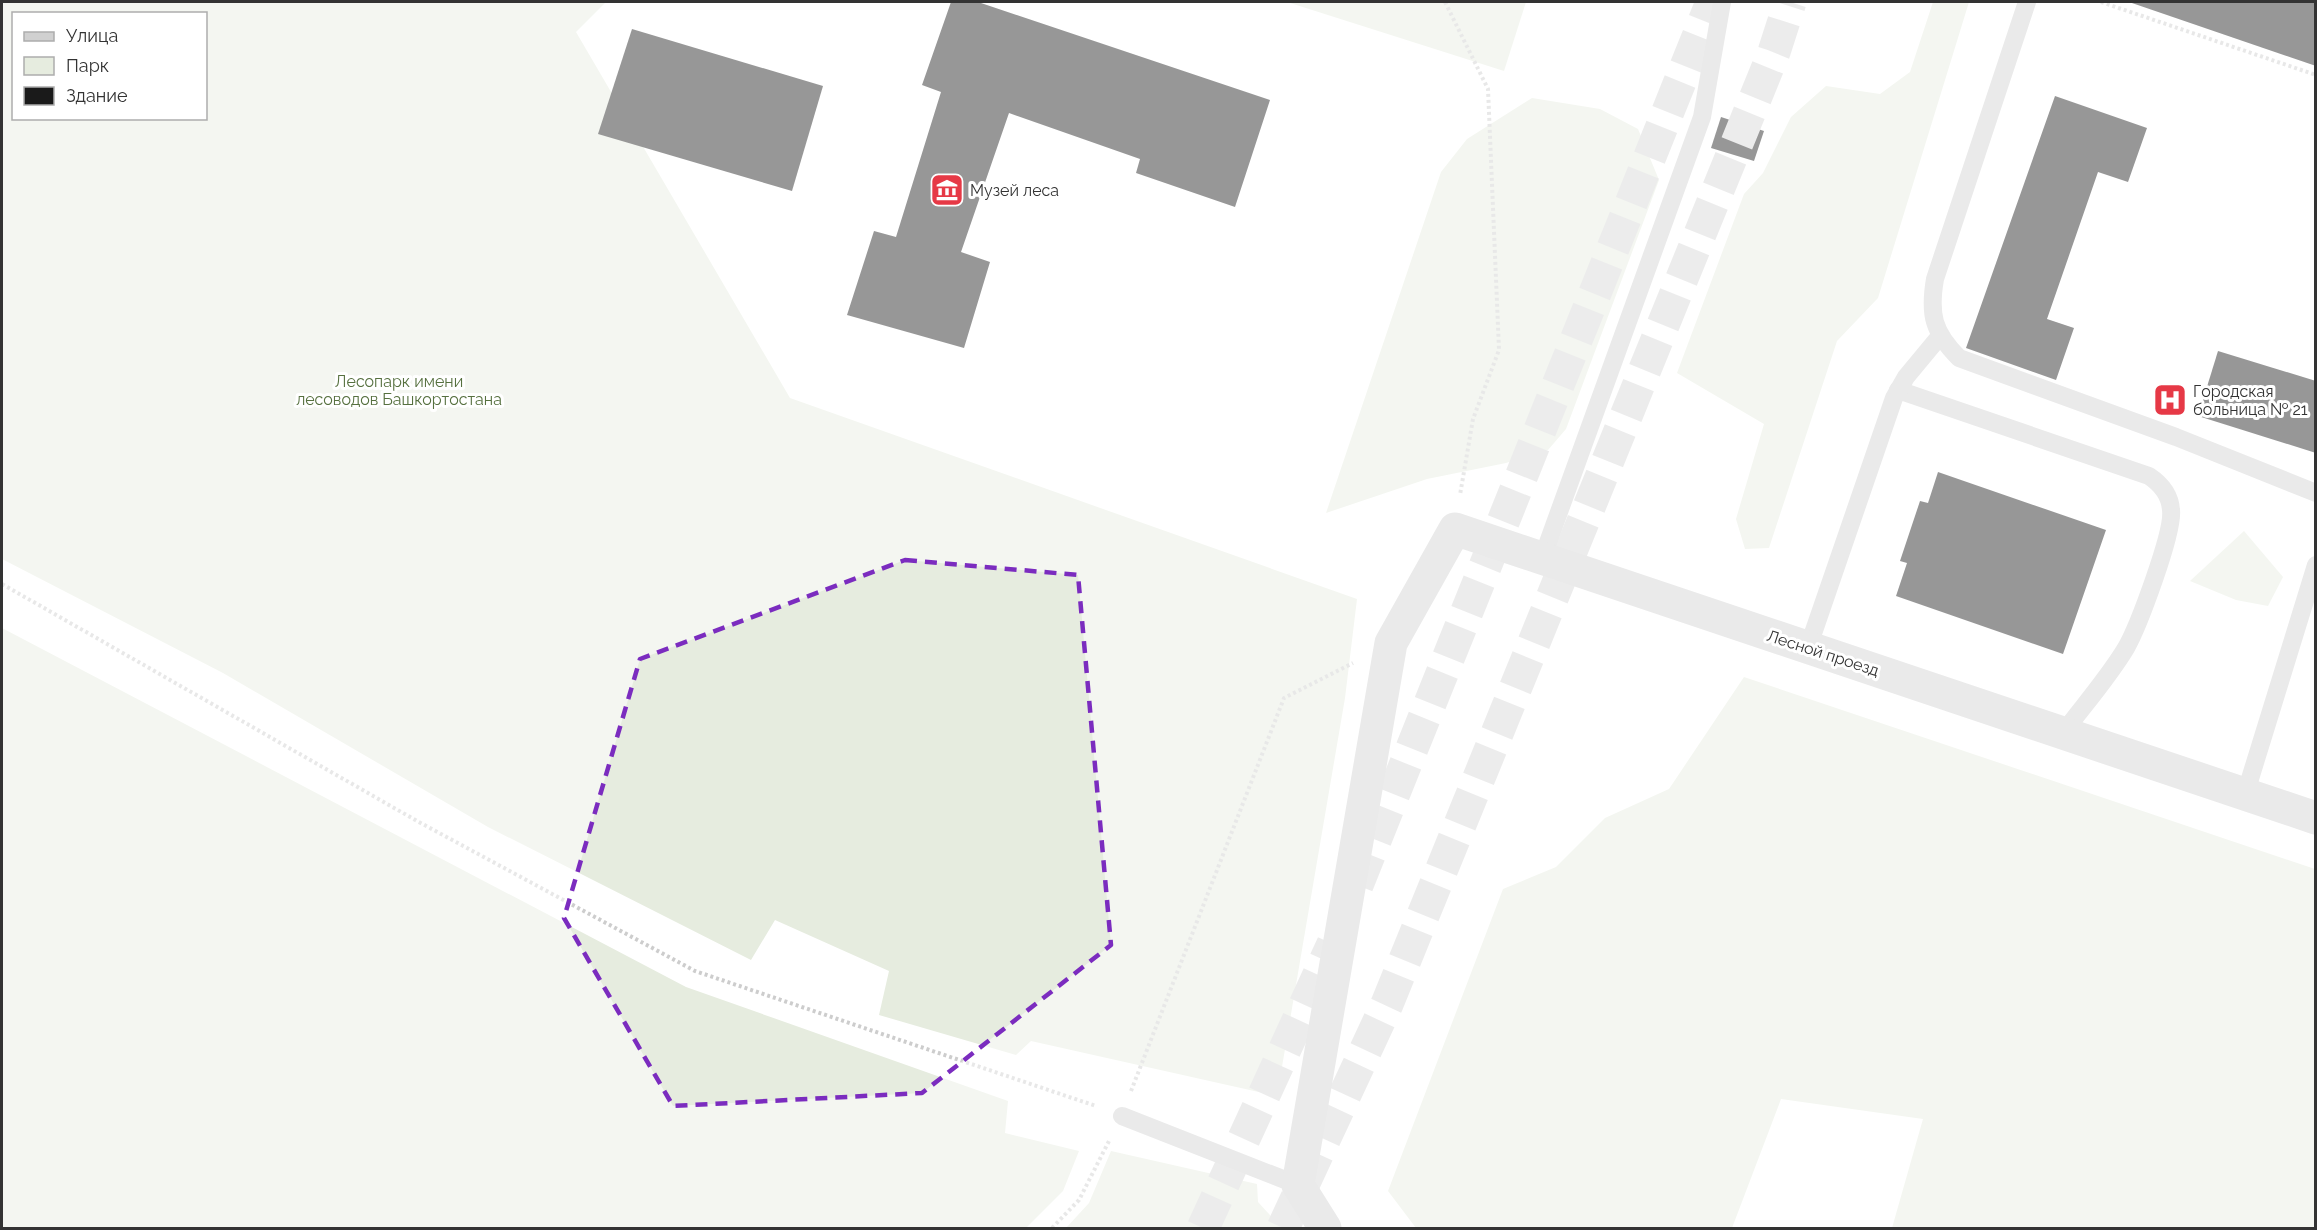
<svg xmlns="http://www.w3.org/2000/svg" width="2317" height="1230" viewBox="0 0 2317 1230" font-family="Raleway,sans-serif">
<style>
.green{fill:#e6ecdf;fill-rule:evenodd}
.building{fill:#1a1a1a}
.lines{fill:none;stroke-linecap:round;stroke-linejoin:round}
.primary-tunnel{stroke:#d6d6d6;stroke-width:33;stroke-dasharray:33 16;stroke-linecap:butt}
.path{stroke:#cdcdcd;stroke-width:4;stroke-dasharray:3 3;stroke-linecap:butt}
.lane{stroke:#d0d0d0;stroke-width:18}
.street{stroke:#d0d0d0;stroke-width:33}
.marked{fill:none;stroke:#7b2cbf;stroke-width:4.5;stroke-dasharray:12 8;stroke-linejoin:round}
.labels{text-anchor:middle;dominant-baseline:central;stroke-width:6;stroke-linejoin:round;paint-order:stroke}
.poi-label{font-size:16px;fill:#333;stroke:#fff;text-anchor:start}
.park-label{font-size:16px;fill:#56703f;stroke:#fff}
.street-label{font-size:16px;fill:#333;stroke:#fff}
</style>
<rect width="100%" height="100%" fill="#fff"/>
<g class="green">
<path d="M 2,2 L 606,2 L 576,32 L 790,398 L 1357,599 L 1345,698 L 1277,1096 L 1031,1041 L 1016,1055 L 879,1015 L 889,971 L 775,920 L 751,960 L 488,827 L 223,673 L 2,559 ZM 14,14 L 206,14 L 206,118 L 14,118 Z"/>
<path d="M 1287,2 L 1526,2 L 1504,71 Z"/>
<path d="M 1933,2 L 1969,2 L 1878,298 L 1837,341 L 1769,548 L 1745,549 L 1736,519 L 1764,424 L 1677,373 L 1744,194 L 1763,173 L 1791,117 L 1826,86 L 1880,94 L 1910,72 Z"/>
<path d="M 1532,98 L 1600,109 L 1638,129 L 1659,180 L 1566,429 L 1548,450 L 1506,463 L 1427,479 L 1326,513 L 1441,172 L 1467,139 Z"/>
<path d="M 2244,531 L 2283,577 L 2268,606 L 2236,600 L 2190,581 Z"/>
<path d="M 2,628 L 686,987 L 1008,1101 L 1005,1133 L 1079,1151 L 1063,1191 L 1026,1228 L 2,1228 Z"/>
<path d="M 1744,677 L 2315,869 L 2315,1228 L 1892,1228 L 1923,1119 L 1781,1099 L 1732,1228 L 1416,1228 L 1388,1191 L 1503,889 L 1556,867 L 1605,818 L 1669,789 Z"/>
<path d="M 1111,1151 L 1257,1184 L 1258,1202 L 1282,1228 L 1066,1228 L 1089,1203 Z"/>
</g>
<g class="building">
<path d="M 951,2 L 978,2 L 1270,100 L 1235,207 L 1136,173 L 1140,159 L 1009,113 L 961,252 L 990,262 L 964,348 L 847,315 L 874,231 L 896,237 L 941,92 L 922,85 Z"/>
<path d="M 2129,2 L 2316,2 L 2316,66 Z"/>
<path d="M 632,29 L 823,86 L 792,191 L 598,134 Z"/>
<path d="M 2055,96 L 2147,128 L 2128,182 L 2098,172 L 2047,319 L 2074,328 L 2056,380 L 1966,348 Z"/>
<path d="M 1721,117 L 1764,131 L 1754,161 L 1711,148 Z"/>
<path d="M 2218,351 L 2316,381 L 2316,453 L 2198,416 Z"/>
<path d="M 1938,472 L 2106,530 L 2063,654 L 1896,596 L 1907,563 L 1900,561 L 1920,501 L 1928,503 Z"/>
</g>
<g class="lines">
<g class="primary-tunnel">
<path d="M 1357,885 L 1712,2"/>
<path d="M 1203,1228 L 1333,944"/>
<path d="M 1283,1228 L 1387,1004 L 1774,52 L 1790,2"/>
</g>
<g class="path">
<path d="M 1445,2 L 1488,89 L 1499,350 L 1473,419 L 1460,495"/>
<path d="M 2101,2 L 2316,75"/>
<path d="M 2,584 L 417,821 L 695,971 L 1096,1106"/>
<path d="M 1131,1091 L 1284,698 L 1353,663"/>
<path d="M 1052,1228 L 1079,1200 L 1110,1139"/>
</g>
<g class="lane">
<path d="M 2027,2 L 1935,279 C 1929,314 1933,332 1959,358 L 2176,437 L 2316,493"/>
<path d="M 1898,390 L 2149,476 C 2161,484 2170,495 2171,510 C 2174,532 2138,627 2126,648 C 2108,678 2084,705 2063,733"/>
<path d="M 1542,559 L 1702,117 L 1722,2"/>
<path d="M 1808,648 L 1894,398 L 1906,377 L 1940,336"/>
<path d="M 2245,795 L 2316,565"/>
<path d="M 1122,1116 L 1298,1185"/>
</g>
<path class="street" d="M 1325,1228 L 1298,1185 L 1391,643 L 1455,529 L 2316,818"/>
</g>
<path d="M0 0H2317V1230H0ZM 905,560 L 1078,575 L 1111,945 L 922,1093 L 673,1106 L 564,918 L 640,659 Z" fill="#fff" fill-opacity=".55" fill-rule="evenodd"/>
<path class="marked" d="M 905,560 L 1078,575 L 1111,945 L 922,1093 L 673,1106 L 564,918 L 640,659 Z"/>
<defs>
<symbol id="museum-square" viewBox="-11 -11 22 22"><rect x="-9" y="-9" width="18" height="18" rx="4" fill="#e63946" stroke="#fff"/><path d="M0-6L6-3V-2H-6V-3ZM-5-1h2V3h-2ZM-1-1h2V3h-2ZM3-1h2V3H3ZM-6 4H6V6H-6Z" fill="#fff"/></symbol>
<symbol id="hospital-square" viewBox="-11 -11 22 22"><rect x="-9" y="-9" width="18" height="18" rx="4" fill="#e63946" stroke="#fff"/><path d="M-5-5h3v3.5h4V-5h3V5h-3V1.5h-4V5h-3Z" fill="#fff"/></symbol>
</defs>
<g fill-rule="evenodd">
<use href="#museum-square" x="928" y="171" width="38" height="38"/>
<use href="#hospital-square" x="2151" y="381" width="38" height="38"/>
</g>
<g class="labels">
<g class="poi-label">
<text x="970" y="190">Музей леса</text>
<text x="2193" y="391">Городская<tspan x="2193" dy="18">больница № 21</tspan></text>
</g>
<g class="park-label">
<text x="399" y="381">Лесопарк имени<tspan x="399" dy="18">лесоводов Башкортостана</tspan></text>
</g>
<g class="street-label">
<text transform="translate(1823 653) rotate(18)">Лесной проезд</text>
</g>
</g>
<rect width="2317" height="1230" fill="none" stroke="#333333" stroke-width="6"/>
<rect x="12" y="12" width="195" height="108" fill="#ffffff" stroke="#adadad" stroke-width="1.5"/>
<rect x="24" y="32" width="30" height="9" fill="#d0d0d0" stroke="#adadad" stroke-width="1.5"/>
<text x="66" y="42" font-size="18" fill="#333333">Улица</text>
<rect x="24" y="57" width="30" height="18" fill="#e6ecdf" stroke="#adadad" stroke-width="1.5"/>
<text x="66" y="72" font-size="18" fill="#333333">Парк</text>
<rect x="24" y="87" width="30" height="18" fill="#1a1a1a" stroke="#adadad" stroke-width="1.5"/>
<text x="66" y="102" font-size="18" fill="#333333">Здание</text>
</svg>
